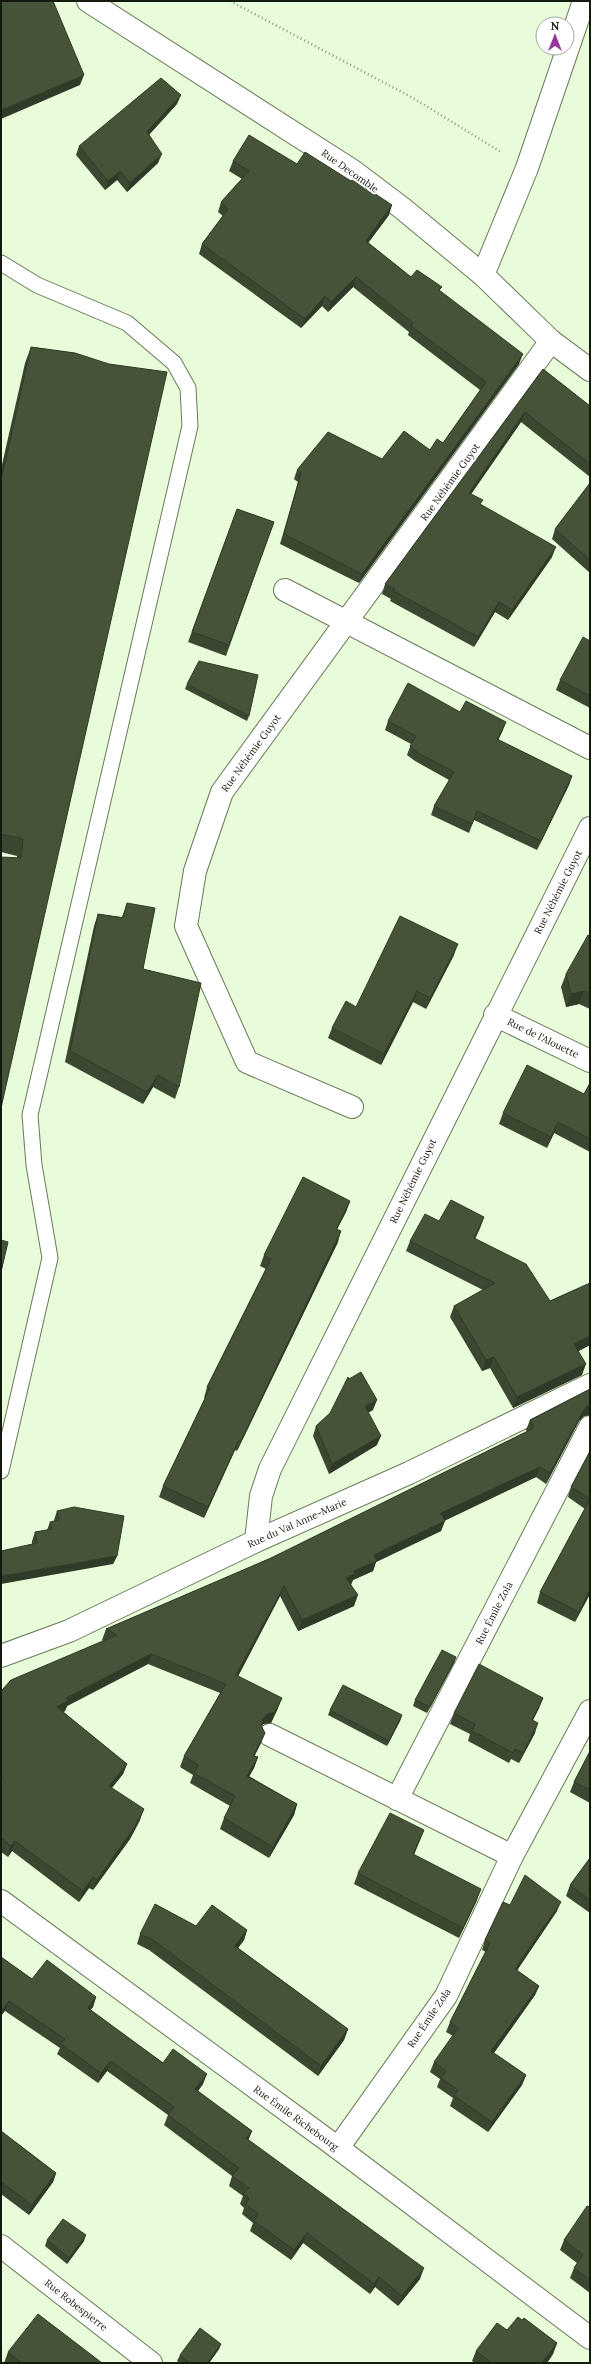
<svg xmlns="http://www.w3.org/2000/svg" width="591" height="2364" viewBox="0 0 591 2364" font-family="Lora,serif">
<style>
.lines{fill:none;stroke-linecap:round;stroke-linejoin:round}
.lane-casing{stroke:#697a5b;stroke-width:17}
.street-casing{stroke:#697a5b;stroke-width:24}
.path{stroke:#88957d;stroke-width:2.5;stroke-dasharray:1 3;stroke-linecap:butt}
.lane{stroke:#fff;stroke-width:15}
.street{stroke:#fff;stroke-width:22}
.wall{fill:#3b4731}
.shaded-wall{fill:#303a28}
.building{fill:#455339;stroke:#303a28}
.labels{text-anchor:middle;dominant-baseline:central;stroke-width:4;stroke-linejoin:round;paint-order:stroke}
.street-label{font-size:10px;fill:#141b0e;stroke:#fff}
</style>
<rect width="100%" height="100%" fill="#e9fcda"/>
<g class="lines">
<defs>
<path id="lane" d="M 1,263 L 37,285 L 127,323 L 174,363 L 188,388 L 190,426 L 30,1115 L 34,1165 L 50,1258 L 1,1471"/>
<g id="street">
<path d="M 88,1 L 353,171 L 402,208 L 483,275 L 551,341 L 590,370"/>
<path d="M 483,275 L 527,168 L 584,1"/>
<path d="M 285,590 L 590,748"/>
<path d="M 495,1015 L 590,1061"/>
<path d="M 352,1107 L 247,1062 L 186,926 L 195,871 L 222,792 L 551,341"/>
<path d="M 256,1541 L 261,1496 L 270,1469 L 590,828"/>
<path d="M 1,1656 L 69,1631 L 256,1541 L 409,1473 L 590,1385"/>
<path d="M 270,1735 L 512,1856"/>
<path d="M 397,1799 L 590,1427"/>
<path d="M 1,1901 L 338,2148 L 590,2338"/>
<path d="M 338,2148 L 446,1996 L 512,1856 L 590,1711"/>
<path d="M 1,2246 L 151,2363"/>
</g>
</defs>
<use href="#lane" class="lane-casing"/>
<use href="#street" class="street-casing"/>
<path class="path" d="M 230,1 L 413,98 L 501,152"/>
<use href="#lane" class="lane"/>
<use href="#street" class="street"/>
</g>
<g class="wall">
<path d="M 177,104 L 149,135 L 158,163 L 127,192 L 117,180 L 105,190 L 76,155 L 79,146 Z"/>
<path d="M 233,161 L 297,164 L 389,215 L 368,243 L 411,277 L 440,291 L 519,364 L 359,583 L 280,544 L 298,482 L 294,479 L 297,470 L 382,459 L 430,450 L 443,443 L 480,390 L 408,335 L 409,332 L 353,287 L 328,312 L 322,306 L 301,328 L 199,254 L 202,244 L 223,216 L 218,212 L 221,202 L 242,179 L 229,171 Z"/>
<path d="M 31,347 L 75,353 L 1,1108 L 17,856 L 1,852 L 1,469 L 25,363 Z"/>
<path d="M 543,369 L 590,406 L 590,477 L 521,422 L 471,494 L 481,505 L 552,557 L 508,620 L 495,612 L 474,647 L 390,601 L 391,599 L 382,594 L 385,584 Z"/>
<path d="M 590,483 L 590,573 L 552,539 L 555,529 Z"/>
<path d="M 237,509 L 274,522 L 226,656 L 188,642 Z"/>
<path d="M 590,641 L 590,708 L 556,690 L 560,680 Z"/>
<path d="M 187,684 L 249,716 L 247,721 L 185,689 Z"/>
<path d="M 460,712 L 503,730 L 498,740 L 572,776 L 569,785 L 537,850 L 474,820 L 469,833 L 431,815 L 434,806 L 449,780 L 415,761 L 407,755 L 411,744 L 385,730 L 388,721 Z"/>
<path d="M 127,903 L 143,969 L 179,1087 L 175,1099 L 153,1087 L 143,1104 L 65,1062 L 94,926 L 98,914 L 122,917 Z"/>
<path d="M 590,936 L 590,1009 L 579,1004 L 566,1007 L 561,987 L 566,974 Z"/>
<path d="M 454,955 L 426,1009 L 413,1002 L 381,1065 L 328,1038 L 332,1028 L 356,1007 Z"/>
<path d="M 590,1083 L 590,1152 L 554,1133 L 547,1148 L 499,1124 L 503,1113 L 584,1094 Z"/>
<path d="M 350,1201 L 346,1212 L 337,1229 L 338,1242 L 237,1451 L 235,1450 L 204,1518 L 159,1497 L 163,1486 L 205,1398 L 204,1398 L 207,1387 L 266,1269 L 260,1266 L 264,1255 Z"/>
<path d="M 484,1217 L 480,1228 L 475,1239 L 550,1301 L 590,1283 L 590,1345 L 579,1351 L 582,1375 L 513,1408 L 490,1368 L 482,1371 L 450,1317 L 454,1306 L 483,1290 L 406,1251 L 410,1241 L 439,1221 Z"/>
<path d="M 590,1389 L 590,1415 L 584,1416 L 579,1421 L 546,1484 L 536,1477 L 445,1520 L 441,1531 L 376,1562 L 373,1571 L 353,1580 L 351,1585 L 354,1606 L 298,1631 L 280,1596 L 238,1676 L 278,1708 L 271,1723 L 263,1724 L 262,1726 L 265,1733 L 261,1743 L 254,1756 L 258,1757 L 254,1768 L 249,1776 L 297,1804 L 294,1815 L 269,1858 L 220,1829 L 224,1818 L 230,1806 L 190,1783 L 193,1775 L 180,1767 L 184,1756 L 220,1693 L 148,1664 L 67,1706 L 65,1711 L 63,1712 L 127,1764 L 123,1774 L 112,1788 L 140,1820 L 130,1839 L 93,1890 L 89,1888 L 79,1902 L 12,1851 L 8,1857 L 1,1852 L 1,1691 L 103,1641 L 102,1640 L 106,1629 L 271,1558 L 527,1432 L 526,1430 L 530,1420 Z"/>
<path d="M 373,1410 L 368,1413 L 377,1445 L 329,1474 L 313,1436 L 316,1426 Z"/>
<path d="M 590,1451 L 590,1594 L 575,1622 L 537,1603 L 540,1592 L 585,1509 L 568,1497 L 571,1487 Z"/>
<path d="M 57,1511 L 117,1556 L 113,1564 L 32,1544 L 32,1541 L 35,1532 L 47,1530 L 50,1522 L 54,1521 L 54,1520 Z"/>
<path d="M 456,1657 L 454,1663 L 427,1713 L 413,1706 L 415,1700 Z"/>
<path d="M 543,1698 L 539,1708 L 533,1720 L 535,1733 L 519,1763 L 511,1759 L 509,1763 L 468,1741 L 470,1734 L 450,1724 L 454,1713 Z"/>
<path d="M 330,1710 L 402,1715 L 400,1721 L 387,1746 L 328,1715 Z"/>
<path d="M 590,1751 L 590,1803 L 570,1792 L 574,1782 Z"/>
<path d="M 424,1830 L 414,1855 L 477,1900 L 459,1938 L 354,1884 L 358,1873 Z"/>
<path d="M 590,1858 L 590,1913 L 566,1896 L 570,1885 Z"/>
<path d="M 510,1905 L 557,1911 L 517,1970 L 539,1986 L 535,1995 L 494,2053 L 526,2075 L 522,2085 L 488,2132 L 450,2106 L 453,2098 L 437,2087 L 440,2079 L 430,2072 L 434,2062 L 453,2036 L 446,2032 L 450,2022 L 486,1952 L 482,1950 L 485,1940 Z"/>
<path d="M 196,1926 L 247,1930 L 244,1940 L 238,1948 L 348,2029 L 344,2040 L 318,2076 L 149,1950 L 137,1944 L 140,1934 Z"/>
<path d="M 1,1957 L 32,1979 L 96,1997 L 93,2007 L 90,2010 L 163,2063 L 203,2084 L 198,2091 L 252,2131 L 248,2140 L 420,2279 L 398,2306 L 375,2287 L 370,2294 L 303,2243 L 291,2260 L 250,2231 L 253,2223 L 242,2214 L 244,2208 L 240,2204 L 243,2196 L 229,2186 L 232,2176 L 164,2125 L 168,2115 L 107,2071 L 98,2083 L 57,2054 L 60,2048 L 5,2011 Z"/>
<path d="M 1,2131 L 56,2173 L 53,2182 L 29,2215 L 1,2194 Z"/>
<path d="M 590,2207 L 590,2293 L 570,2278 L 574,2268 L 577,2263 L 560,2250 L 564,2240 Z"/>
<path d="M 47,2240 L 84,2241 L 67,2264 L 45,2246 Z"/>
<path d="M 507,2330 L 557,2343 L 553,2354 L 547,2363 L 475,2363 L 472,2361 L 476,2351 Z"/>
<path d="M 221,2344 L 219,2349 L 209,2363 L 180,2363 L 177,2361 L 180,2355 Z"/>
<path d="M 8,2352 L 102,2363 L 4,2363 Z"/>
</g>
<g class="shaded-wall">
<path d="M 84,75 L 80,85 L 1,119 L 1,110 Z"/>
<path d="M 181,95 L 177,104 L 143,141 L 147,132 Z"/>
<path d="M 162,154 L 158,163 L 127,192 L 130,183 Z"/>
<path d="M 120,171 L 117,180 L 105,190 L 108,181 Z"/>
<path d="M 392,205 L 389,215 L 362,251 L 366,241 Z"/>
<path d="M 356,277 L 353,287 L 328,312 L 331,302 Z"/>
<path d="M 325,296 L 322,306 L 301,328 L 305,319 Z"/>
<path d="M 523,354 L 519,364 L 359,583 L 362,574 Z"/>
<path d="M 525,412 L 521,422 L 465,503 L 469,493 Z"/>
<path d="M 556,547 L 552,557 L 508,620 L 512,610 Z"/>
<path d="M 499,602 L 495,612 L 474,647 L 478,637 Z"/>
<path d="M 506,722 L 503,730 L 494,748 L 497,739 Z"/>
<path d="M 572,776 L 569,785 L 537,850 L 541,841 Z"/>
<path d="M 458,944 L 454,955 L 426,1009 L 430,998 Z"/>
<path d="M 417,991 L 413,1002 L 381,1065 L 384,1054 Z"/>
<path d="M 584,991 L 579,1004 L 566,1007 L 571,994 Z"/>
<path d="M 158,1075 L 153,1087 L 143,1104 L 147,1092 Z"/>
<path d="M 558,1122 L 554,1133 L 547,1148 L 551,1137 Z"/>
<path d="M 350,1201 L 346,1212 L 332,1239 L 336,1229 Z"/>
<path d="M 484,1217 L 480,1228 L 470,1249 L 474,1238 Z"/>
<path d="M 341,1231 L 338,1242 L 237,1451 L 241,1441 Z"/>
<path d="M 590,1336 L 590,1345 L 570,1355 L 574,1344 Z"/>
<path d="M 494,1357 L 490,1368 L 482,1371 L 486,1360 Z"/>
<path d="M 586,1364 L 582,1375 L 513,1408 L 517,1397 Z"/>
<path d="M 377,1400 L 373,1410 L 361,1416 L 365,1406 Z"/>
<path d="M 590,1405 L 590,1415 L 584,1416 L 579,1421 L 546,1484 L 550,1473 L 583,1411 L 587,1406 Z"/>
<path d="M 381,1436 L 377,1445 L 329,1474 L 332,1464 Z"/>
<path d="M 239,1440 L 235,1450 L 204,1518 L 208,1507 Z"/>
<path d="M 540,1467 L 536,1477 L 438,1524 L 441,1513 Z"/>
<path d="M 445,1521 L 441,1531 L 376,1562 L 373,1571 L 353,1580 L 351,1584 L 343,1589 L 346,1578 L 354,1571 L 374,1555 Z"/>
<path d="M 117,1556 L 113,1564 L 1,1584 L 1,1576 Z"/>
<path d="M 284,1586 L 280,1596 L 233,1686 L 236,1675 Z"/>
<path d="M 590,1590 L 590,1594 L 575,1622 L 579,1612 Z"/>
<path d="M 358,1595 L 354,1606 L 298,1631 L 302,1620 Z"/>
<path d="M 151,1654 L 148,1664 L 67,1706 L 65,1711 L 53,1718 L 57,1707 L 66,1698 Z"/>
<path d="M 456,1657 L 454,1663 L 427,1713 L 430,1707 Z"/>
<path d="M 282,1698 L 278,1708 L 271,1723 L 263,1724 L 259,1730 L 263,1719 Z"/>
<path d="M 543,1698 L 539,1708 L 528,1730 L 532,1720 Z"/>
<path d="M 402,1715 L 400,1721 L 387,1746 L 389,1741 Z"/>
<path d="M 538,1723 L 535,1733 L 519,1763 L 523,1753 Z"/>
<path d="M 265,1733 L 261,1743 L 249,1767 L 253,1756 Z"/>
<path d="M 258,1757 L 254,1768 L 244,1786 L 247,1776 Z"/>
<path d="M 127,1764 L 123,1774 L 105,1796 L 109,1786 Z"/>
<path d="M 297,1804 L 294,1815 L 269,1858 L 273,1847 Z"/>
<path d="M 144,1809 L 140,1820 L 130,1839 L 93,1890 L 97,1880 Z"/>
<path d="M 424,1830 L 420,1840 L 409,1865 L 413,1854 Z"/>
<path d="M 15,1841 L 12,1851 L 8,1857 L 11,1846 Z"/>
<path d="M 93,1877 L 89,1888 L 79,1902 L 83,1891 Z"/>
<path d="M 481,1889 L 477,1900 L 459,1938 L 463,1928 Z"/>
<path d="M 561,1902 L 557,1911 L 512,1978 L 515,1969 Z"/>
<path d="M 247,1930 L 244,1940 L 232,1956 L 235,1946 Z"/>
<path d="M 539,1986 L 535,1995 L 488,2061 L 491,2051 Z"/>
<path d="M 96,1997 L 93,2007 L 84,2019 L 88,2008 Z"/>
<path d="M 9,2001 L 5,2011 L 1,2016 L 1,2011 Z"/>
<path d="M 348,2029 L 344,2040 L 318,2076 L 321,2066 Z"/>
<path d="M 111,2061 L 107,2071 L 98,2083 L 101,2073 Z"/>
<path d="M 207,2074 L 203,2084 L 192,2099 L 195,2089 Z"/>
<path d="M 526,2075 L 522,2085 L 488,2132 L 492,2122 Z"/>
<path d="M 252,2131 L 248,2141 L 246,2138 Z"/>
<path d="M 56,2173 L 53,2182 L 29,2215 L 32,2205 Z"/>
<path d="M 307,2233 L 303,2243 L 291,2260 L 294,2250 Z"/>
<path d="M 86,2235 L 84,2241 L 67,2264 L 69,2258 Z"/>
<path d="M 424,2268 L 420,2279 L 398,2306 L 402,2296 Z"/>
<path d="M 379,2277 L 375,2287 L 370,2294 L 374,2284 Z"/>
<path d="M 557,2343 L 553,2354 L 547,2363 L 542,2363 Z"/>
<path d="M 221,2344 L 219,2349 L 209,2363 L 207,2363 Z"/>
</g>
<g class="building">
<path d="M 1,1 L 53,1 L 84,75 L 1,110 Z"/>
<path d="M 161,78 L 181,95 L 147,132 L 162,154 L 130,183 L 120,171 L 108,181 L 79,146 Z"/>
<path d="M 249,135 L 297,164 L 305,152 L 351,181 L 353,179 L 392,205 L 366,241 L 411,277 L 417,270 L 442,287 L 439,290 L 523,354 L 362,574 L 284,534 L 301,473 L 297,470 L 328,432 L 382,459 L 404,431 L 430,450 L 437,439 L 443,443 L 486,382 L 411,326 L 413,323 L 356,277 L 331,302 L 325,296 L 305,319 L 202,244 L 228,209 L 221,202 L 249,171 L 233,161 Z"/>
<path d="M 31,347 L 75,353 L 109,364 L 167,372 L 1,1108 L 1,857 L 21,858 L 23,839 L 1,834 L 1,480 Z"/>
<path d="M 543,369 L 590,406 L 590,464 L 525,412 L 469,493 L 483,500 L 480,504 L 556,547 L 512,610 L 499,602 L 478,637 L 394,591 L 395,589 L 385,584 Z"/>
<path d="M 590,483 L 590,560 L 555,529 Z"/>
<path d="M 237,509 L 274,522 L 229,645 L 192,632 Z"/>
<path d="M 583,637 L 590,641 L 590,696 L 560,680 Z"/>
<path d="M 199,661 L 258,675 L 249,716 L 187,684 Z"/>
<path d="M 408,683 L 460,712 L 466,701 L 506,722 L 497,739 L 572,776 L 541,841 L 477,811 L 472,824 L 434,806 L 454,772 L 418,753 L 410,746 L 416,736 L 388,721 Z"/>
<path d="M 127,903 L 155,908 L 143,969 L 201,983 L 179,1087 L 158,1075 L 147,1092 L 70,1051 L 98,914 L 123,918 Z"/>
<path d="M 400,916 L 458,944 L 430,998 L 417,991 L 384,1054 L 332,1028 L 346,1001 L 356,1007 Z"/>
<path d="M 588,935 L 590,936 L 590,994 L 584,991 L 571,994 L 566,974 Z"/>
<path d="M 527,1065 L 584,1094 L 590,1083 L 590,1139 L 558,1122 L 551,1137 L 503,1113 Z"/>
<path d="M 303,1177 L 350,1201 L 336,1229 L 341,1231 L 241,1441 L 239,1440 L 208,1507 L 163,1486 L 210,1388 L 207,1387 L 271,1259 L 264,1255 Z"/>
<path d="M 451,1200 L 484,1217 L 474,1238 L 526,1264 L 550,1301 L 590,1283 L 590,1336 L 574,1344 L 586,1364 L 517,1397 L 494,1357 L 486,1360 L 454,1306 L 495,1283 L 410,1241 L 425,1214 L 439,1221 Z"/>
<path d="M 1,1240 L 8,1242 L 1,1272 Z"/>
<path d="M 361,1372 L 377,1400 L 365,1406 L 381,1436 L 332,1464 L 316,1426 L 330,1413 L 348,1377 L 349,1379 Z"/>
<path d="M 590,1389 L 590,1405 L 587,1406 L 583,1411 L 550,1473 L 540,1467 L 441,1513 L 445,1521 L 374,1555 L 377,1561 L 354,1571 L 355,1574 L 346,1578 L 358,1595 L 302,1620 L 284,1586 L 236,1675 L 282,1698 L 275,1712 L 267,1714 L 263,1719 L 261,1726 L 265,1733 L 253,1756 L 258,1757 L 247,1776 L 297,1804 L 273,1847 L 224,1818 L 235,1796 L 194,1773 L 198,1765 L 184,1756 L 226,1684 L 151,1654 L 66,1698 L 69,1700 L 57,1707 L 127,1764 L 109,1786 L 144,1809 L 134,1828 L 97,1880 L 93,1877 L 83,1891 L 15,1841 L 11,1846 L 1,1838 L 1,1779 L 3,1777 L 1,1777 L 1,1691 L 11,1680 L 117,1635 L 106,1629 L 271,1558 L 534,1428 L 530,1420 Z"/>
<path d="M 590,1451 L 590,1499 L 571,1487 Z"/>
<path d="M 590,1499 L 590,1590 L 579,1612 L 540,1592 Z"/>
<path d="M 74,1507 L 124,1516 L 117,1556 L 1,1576 L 1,1551 L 37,1543 L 35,1532 L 52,1529 L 50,1522 L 59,1520 L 57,1511 Z"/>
<path d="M 442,1650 L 456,1657 L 430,1707 L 415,1700 Z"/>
<path d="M 479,1664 L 543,1698 L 532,1720 L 538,1723 L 523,1753 L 515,1749 L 513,1753 L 472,1731 L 475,1724 L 454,1713 Z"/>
<path d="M 343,1685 L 402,1715 L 389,1741 L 330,1710 Z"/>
<path d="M 590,1751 L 590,1790 L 574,1782 Z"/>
<path d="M 390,1813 L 424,1830 L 413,1854 L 481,1889 L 463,1928 L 358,1873 Z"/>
<path d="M 590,1858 L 590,1900 L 570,1885 Z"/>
<path d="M 525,1875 L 561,1902 L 515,1969 L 539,1986 L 491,2051 L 526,2075 L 492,2122 L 454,2096 L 458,2090 L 441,2078 L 446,2071 L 434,2062 L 458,2028 L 450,2022 L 490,1943 L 485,1940 L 503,1902 L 510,1905 Z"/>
<path d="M 155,1904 L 196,1926 L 212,1905 L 247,1930 L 235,1946 L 348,2029 L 321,2066 L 153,1940 L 140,1934 Z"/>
<path d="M 1,1957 L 32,1979 L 47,1960 L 96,1997 L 88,2008 L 163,2063 L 173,2049 L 207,2074 L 195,2089 L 252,2131 L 246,2138 L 424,2268 L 402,2296 L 379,2277 L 374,2284 L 307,2233 L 294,2250 L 254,2221 L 258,2214 L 246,2204 L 249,2198 L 243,2194 L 249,2188 L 232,2176 L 239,2168 L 168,2115 L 174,2107 L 111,2061 L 101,2073 L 61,2044 L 65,2039 L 9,2001 L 1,2011 Z"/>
<path d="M 1,2131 L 56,2173 L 32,2205 L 1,2182 Z"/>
<path d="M 587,2206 L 590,2207 L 590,2280 L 574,2268 L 583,2255 L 564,2240 Z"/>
<path d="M 63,2219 L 86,2235 L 69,2258 L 47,2240 Z"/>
<path d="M 38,2314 L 102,2363 L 22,2363 L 8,2352 Z"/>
<path d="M 518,2317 L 522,2320 L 524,2318 L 557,2343 L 542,2363 L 492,2363 L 476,2351 L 497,2323 L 507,2330 Z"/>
<path d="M 200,2328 L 221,2344 L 207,2363 L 190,2363 L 180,2355 Z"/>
</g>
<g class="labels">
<g class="street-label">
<text transform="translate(350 171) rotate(35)">Rue Decomble</text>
<text transform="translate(450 482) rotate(-54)">Rue Néhémie Guyot</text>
<text transform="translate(251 753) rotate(-54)">Rue Néhémie Guyot</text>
<text transform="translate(558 892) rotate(-63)">Rue Néhémie Guyot</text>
<text transform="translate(543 1038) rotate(26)">Rue de l'Alouette</text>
<text transform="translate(413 1181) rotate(-64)">Rue Néhémie Guyot</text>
<text transform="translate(297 1523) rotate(-24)">Rue du Val Anne-Marie</text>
<text transform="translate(494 1613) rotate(-63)">Rue Émile Zola</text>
<text transform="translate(429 2018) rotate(-56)">Rue Émile Zola</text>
<text transform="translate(296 2118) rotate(36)">Rue Émile Richebourg</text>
<text transform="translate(76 2305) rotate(38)">Rue Robespierre</text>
</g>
</g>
<rect width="591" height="2364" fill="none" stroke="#141b0e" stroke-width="4"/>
<g transform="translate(555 36)"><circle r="19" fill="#ffffff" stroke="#a1a49f"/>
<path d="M0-3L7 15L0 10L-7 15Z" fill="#98369d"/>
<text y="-6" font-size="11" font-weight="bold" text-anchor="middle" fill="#141b0e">N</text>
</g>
</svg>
